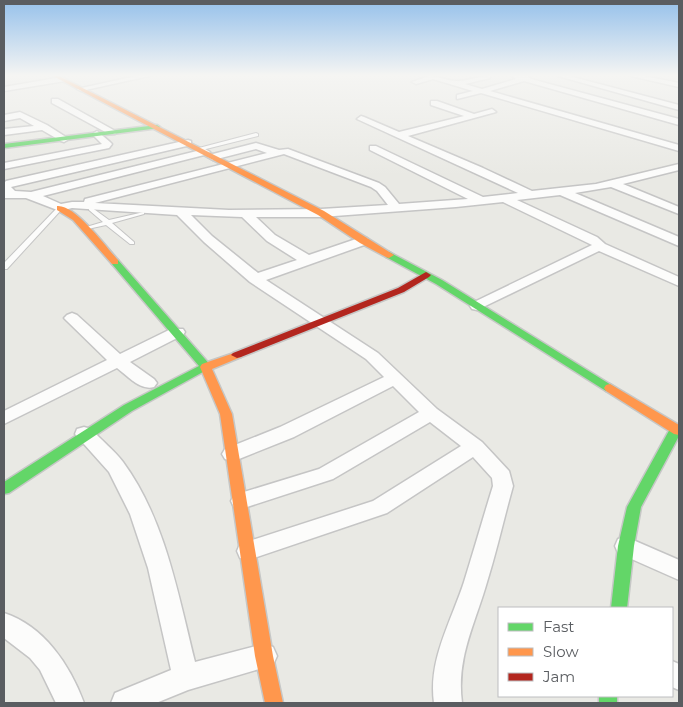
<svg xmlns="http://www.w3.org/2000/svg" width="683" height="707" viewBox="0 0 683 707" font-family="Montserrat,sans-serif">
<style>
.lines{fill:none;stroke-linecap:round;stroke-linejoin:round}
.lane-casing{stroke:#c5c5c5;stroke-width:2}
.street-casing{stroke:#c5c5c5;stroke-width:3}
.fast-casing{stroke:#c6c7c6;stroke-width:3}
.slow-casing{stroke:#c6c7c6;stroke-width:3}
.jam-casing{stroke:#c6c7c6;stroke-width:3}
.lane{fill:#fcfcfb;fill-rule:evenodd}
.street{fill:#fcfcfb;fill-rule:evenodd}
.fast{fill:#63d668;fill-rule:evenodd}
.slow{fill:#ff974d;fill-rule:evenodd}
.jam{fill:#b3261e;fill-rule:evenodd}
</style>
<rect width="100%" height="100%" fill="#e9e9e4"/>
<g class="lines">
<defs>
<g id="lane">
<path d="M 256,133 L 258,134 L 258,136 L 198,151 L 195,149 Z"/>
<path d="M 60,206 L 62,207 L 62,209 L 7,269 L 4,269 L 4,263 L 58,207 Z"/>
<path d="M 91,207 L 109,220 L 144,212 L 144,214 L 112,223 L 134,242 L 134,244 L 130,244 L 106,225 L 83,230 L 83,228 L 103,222 L 89,210 L 89,208 Z"/>
</g>
<g id="street">
<path d="M 136,76 L 149,76 L 81,91 L 77,89 Z"/>
<path d="M 429,76 C 439,76 447,81 457,81 C 468,81 479,76 490,76 L 490,78 L 465,84 L 482,89 L 516,79 L 512,76 L 528,76 L 531,79 L 679,119 L 679,125 L 524,81 L 490,91 L 679,145 L 679,151 L 481,93 L 457,99 L 457,95 L 473,91 L 433,79 L 416,84 L 412,82 Z"/>
<path d="M 558,76 L 569,76 L 679,105 L 679,110 Z"/>
<path d="M 631,76 L 644,76 L 679,83 L 679,87 Z"/>
<path d="M 62,77 L 66,79 L 65,81 L 4,91 L 4,87 Z"/>
<path d="M 52,99 L 58,99 L 117,132 L 115,134 L 109,134 L 52,103 Z"/>
<path d="M 431,101 L 437,101 L 474,114 L 492,109 L 496,112 L 408,136 L 483,168 L 532,191 L 596,184 L 679,164 L 679,170 L 623,184 L 679,207 L 679,214 L 611,187 L 575,193 L 679,237 L 679,246 L 560,195 L 517,200 L 597,237 L 605,244 L 679,277 L 679,286 L 599,251 L 477,310 L 472,309 L 470,306 L 472,303 L 592,245 L 503,202 L 456,207 L 321,217 L 256,217 L 275,235 L 309,255 L 359,238 L 367,238 L 369,241 L 367,244 L 266,280 L 378,353 L 437,409 L 482,442 L 509,471 L 513,486 C 504,518 497,550 487,582 C 475,624 456,658 462,703 L 434,703 C 428,660 451,622 464,582 C 474,550 483,518 493,486 L 492,478 L 473,457 L 387,513 L 248,560 L 240,558 L 237,551 L 240,544 L 373,501 L 461,446 L 430,422 L 333,479 L 241,509 L 234,507 L 231,501 L 234,495 L 319,469 L 419,412 L 393,386 L 294,437 L 239,459 L 232,461 L 225,459 L 222,454 L 225,449 L 280,427 L 384,377 L 366,359 L 250,282 L 204,242 L 177,215 L 72,208 L 60,211 L 26,198 L 4,198 L 4,183 L 6,181 L 188,140 L 191,141 L 191,145 L 11,187 L 15,191 L 31,192 L 205,149 L 210,152 L 208,154 L 43,196 L 61,204 L 72,202 L 84,202 L 85,199 L 267,153 L 256,149 L 213,160 L 208,157 L 209,155 L 256,143 L 279,150 L 288,149 L 379,183 L 385,187 L 399,204 L 468,199 L 370,150 L 370,146 L 376,146 L 483,197 L 518,193 L 357,119 L 361,116 L 364,117 L 399,132 L 464,116 L 431,105 ZM 284,154 L 371,187 L 377,191 L 388,205 L 321,209 L 229,210 L 95,203 ZM 191,215 L 242,217 L 267,241 L 297,260 L 258,273 L 212,236 Z"/>
<path d="M 20,112 L 47,125 L 69,139 L 64,142 L 61,141 L 42,130 L 4,135 L 4,129 L 34,126 L 20,118 L 4,121 L 4,115 Z"/>
<path d="M 97,131 L 110,142 L 112,144 L 109,148 L 4,169 L 4,163 L 102,144 L 92,134 Z"/>
<path d="M 72,313 L 77,315 L 120,354 L 171,329 L 183,329 L 185,332 L 183,335 L 130,362 L 154,379 L 157,383 L 154,387 C 140,391 128,376 117,368 L 4,424 L 4,411 L 107,360 L 67,321 L 64,318 L 67,315 Z"/>
<path d="M 84,427 L 91,429 C 101,440 114,450 123,462 C 165,519 178,594 195,662 L 264,644 L 273,647 L 277,656 L 273,665 L 188,690 L 156,703 L 111,703 L 115,693 L 171,670 L 148,568 L 130,514 L 109,472 L 75,434 L 77,429 Z"/>
<path d="M 626,537 L 679,560 L 679,580 L 618,553 L 615,546 L 618,539 Z"/>
<path d="M 4,613 C 44,626 70,665 84,703 L 56,703 L 40,670 L 30,658 L 4,638 Z"/>
<path d="M 672,661 L 679,664 L 679,690 L 672,687 Z"/>
</g>
<g id="fast">
<path d="M 157,125 L 160,127 L 159,128 L 4,148 L 4,144 Z"/>
<path d="M 389,252 L 442,280 L 616,388 L 614,391 L 606,391 L 436,284 L 386,257 L 386,253 Z"/>
<path d="M 115,259 L 118,260 L 212,367 L 132,411 L 9,493 L 4,494 L 4,482 L 124,405 L 199,366 L 112,264 L 112,260 Z"/>
<path d="M 676,426 L 679,426 L 679,436 L 641,507 L 634,546 L 627,608 L 611,608 L 618,546 L 627,507 L 671,427 Z"/>
<rect x="599" y="696" width="18" height="7"/>
</g>
<g id="slow">
<path d="M 53,76 L 59,76 L 324,211 L 394,255 L 389,258 L 386,257 L 360,243 L 318,215 Z"/>
<path d="M 57,206 C 75,204 106,247 118,260 L 118,264 L 112,264 L 73,220 L 57,210 Z"/>
<path d="M 237,352 L 243,355 L 241,357 L 212,369 L 232,414 L 273,656 L 283,703 L 265,703 L 255,656 L 220,414 L 200,367 L 202,364 Z"/>
<path d="M 610,384 L 679,425 L 679,435 L 674,434 L 606,391 L 604,388 L 606,385 Z"/>
</g>
<path id="jam" d="M 426,272 L 431,275 L 429,277 L 404,292 L 241,357 L 237,358 L 231,355 L 233,353 L 398,288 Z"/>
</defs>
<use href="#lane" class="lane-casing"/>
<use href="#street" class="street-casing"/>
<use href="#fast" class="fast-casing"/>
<use href="#slow" class="slow-casing"/>
<use href="#jam" class="jam-casing"/>
<use href="#lane" class="lane"/>
<use href="#street" class="street"/>
<use href="#fast" class="fast"/>
<use href="#slow" class="slow"/>
<use href="#jam" class="jam"/>
</g>
<linearGradient id="sky" x2="0" y2="1"><stop stop-color="#96c1eb"/><stop offset="0.43" stop-color="#f5f5f3"/><stop offset="1" stop-color="#f5f5f3" stop-opacity="0"/></linearGradient>
<rect width="683" height="175" fill="url(#sky)"/>
<rect width="683" height="707" fill="none" stroke="#5a5d61" stroke-width="10"/>
<rect x="498" y="607" width="175" height="90" fill="#ffffff" stroke="#bdbec0"/>
<rect x="508" y="623" width="25" height="8" fill="#63d668" stroke="#bdbec0"/>
<text x="543" y="632" font-size="15" fill="#5a5d61">Fast</text>
<rect x="508" y="648" width="25" height="8" fill="#ff974d" stroke="#bdbec0"/>
<text x="543" y="657" font-size="15" fill="#5a5d61">Slow</text>
<rect x="508" y="673" width="25" height="8" fill="#b3261e" stroke="#bdbec0"/>
<text x="543" y="682" font-size="15" fill="#5a5d61">Jam</text>
</svg>
